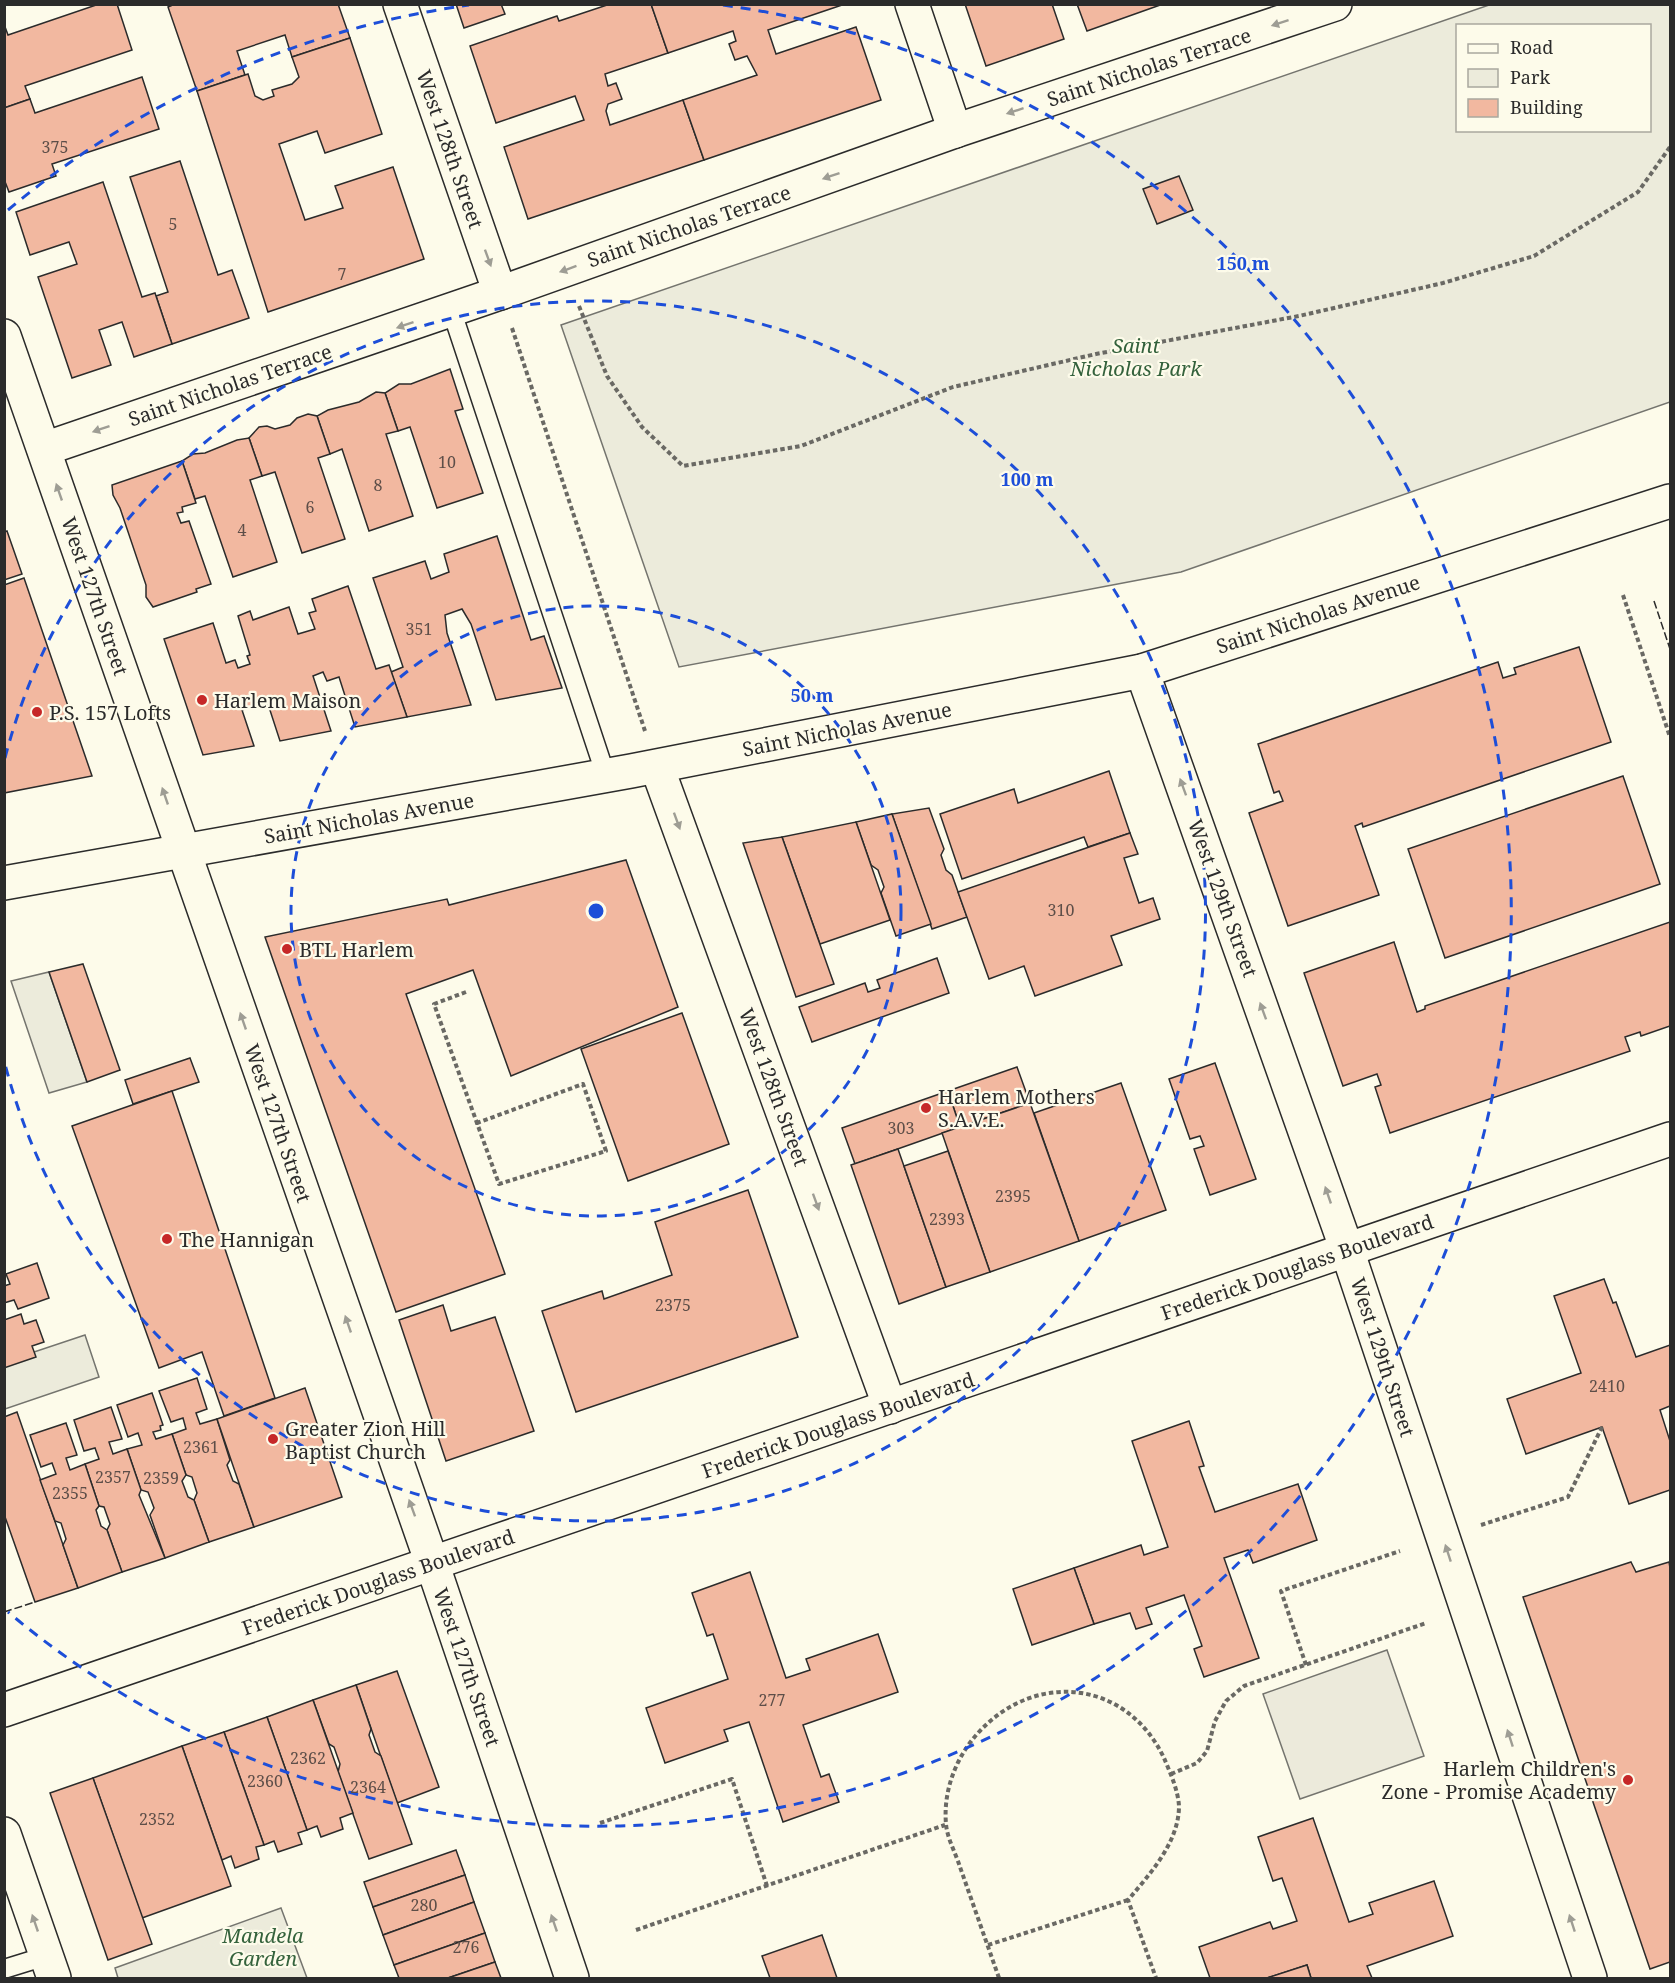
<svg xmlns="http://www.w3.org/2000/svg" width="1675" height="1983" viewBox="0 0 1675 1983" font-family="'Noto Serif',serif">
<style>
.green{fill:#ecebdb;stroke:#74746e;stroke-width:1.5;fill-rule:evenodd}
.parking{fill:#eceadb;stroke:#74746e;stroke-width:1.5}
.building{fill:#f2b8a0;stroke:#2b2b2b;stroke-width:1.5}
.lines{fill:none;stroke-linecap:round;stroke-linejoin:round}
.lane-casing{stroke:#2b2b2b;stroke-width:21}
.street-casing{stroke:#2b2b2b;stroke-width:36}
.secondary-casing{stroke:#2b2b2b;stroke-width:36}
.path{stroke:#6a6964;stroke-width:4;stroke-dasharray:4.5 3;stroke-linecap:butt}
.lane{stroke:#fdfbea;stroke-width:18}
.street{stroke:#fdfbea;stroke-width:33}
.secondary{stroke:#fdfbea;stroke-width:33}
.fence{stroke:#2b2b2b;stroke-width:1.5;stroke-dasharray:8 3;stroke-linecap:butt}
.oneway{fill:#9e9d94}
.ring{fill:none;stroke:#1d4ed8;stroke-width:3;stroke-dasharray:10 8}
.poi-dot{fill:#c62828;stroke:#fdfbea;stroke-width:2}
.labels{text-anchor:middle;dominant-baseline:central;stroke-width:4.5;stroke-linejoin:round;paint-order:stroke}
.number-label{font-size:16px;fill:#5d4e48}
.street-label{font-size:20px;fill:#2b2b2b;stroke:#fdfbea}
.park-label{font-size:20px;font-style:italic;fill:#34623c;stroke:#fdfbea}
.poi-label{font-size:20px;fill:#2b2b2b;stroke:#fdfbea;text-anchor:start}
.centre{fill:#1d4ed8;stroke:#fdfbea;stroke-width:3}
.ring-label{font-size:18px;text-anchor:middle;font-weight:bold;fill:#1d4ed8;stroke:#fdfbea;stroke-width:4.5;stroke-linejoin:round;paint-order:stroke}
</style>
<rect width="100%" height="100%" fill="#fdfbea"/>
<g class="green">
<path d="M 1489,5 L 1670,5 L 1670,402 L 1181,572 L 679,667 L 561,325 ZM 1458,26 L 1650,26 L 1650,130 L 1458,130 Z"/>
<path d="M 49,972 L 87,1082 L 49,1093 L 11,981 Z"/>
<path d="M 85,1335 L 99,1377 L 5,1409 L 4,1362 Z"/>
<path d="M 281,1908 L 307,1978 L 118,1978 L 115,1968 Z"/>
</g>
<path class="parking" d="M 1387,1650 L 1424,1756 L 1300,1799 L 1263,1694 Z"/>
<g class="building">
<path d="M 99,4 L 117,4 L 132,50 L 25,86 L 30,99 L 4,108 L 4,24 L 8,35 Z"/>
<path d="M 175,4 L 338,4 L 350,38 L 292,57 L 285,35 L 237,51 L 245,75 L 197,91 L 168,7 Z"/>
<path d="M 456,4 L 501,4 L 505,14 L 464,28 Z"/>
<path d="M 610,4 L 651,4 L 668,53 L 605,74 L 608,86 L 616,83 L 622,99 L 608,104 L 606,111 L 610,125 L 683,100 L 704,160 L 528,219 L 504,147 L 584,120 L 575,96 L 496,123 L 470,46 L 557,16 L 559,21 Z"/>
<path d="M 651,4 L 845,4 L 768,30 L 776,54 L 856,27 L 881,100 L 704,160 L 683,100 L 757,75 L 747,56 L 735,60 L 729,44 L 736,41 L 733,31 L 668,53 Z"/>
<path d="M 965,4 L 1052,4 L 1064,39 L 986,66 Z"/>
<path d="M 1077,4 L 1163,4 L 1087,31 Z"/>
<path d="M 350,38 L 382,134 L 325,153 L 317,131 L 279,144 L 305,220 L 343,208 L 335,186 L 393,167 L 424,259 L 268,312 L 197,91 L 248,74 L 255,96 L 263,100 L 274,96 L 272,90 L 292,84 L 299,77 L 292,57 Z"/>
<path d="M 142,77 L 159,129 L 52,164 L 56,176 L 9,192 L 4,179 L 4,108 L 30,99 L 35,113 Z"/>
<path d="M 180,161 L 218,275 L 232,270 L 249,318 L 172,344 L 156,296 L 168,292 L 130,177 Z"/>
<path d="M 1179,176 L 1193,210 L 1157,224 L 1143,189 Z"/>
<path d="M 103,182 L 142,297 L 155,293 L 172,344 L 134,357 L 122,322 L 99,330 L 111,365 L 72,378 L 38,277 L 77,264 L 69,242 L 30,255 L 16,212 Z"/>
<path d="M 450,369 L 463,409 L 455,411 L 483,493 L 437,508 L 410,427 L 398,431 L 385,393 L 399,384 L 411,384 Z"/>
<path d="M 376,392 L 385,393 L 398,431 L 386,434 L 413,516 L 369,531 L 342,449 L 330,454 L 317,416 L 328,410 L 359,402 Z"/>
<path d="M 308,414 L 317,416 L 330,454 L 318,458 L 345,539 L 302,553 L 275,472 L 262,476 L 249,438 L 259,427 L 267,426 L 275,429 L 290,425 L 297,418 Z"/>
<path d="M 249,438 L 262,476 L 250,480 L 277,562 L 233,577 L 205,496 L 195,499 L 182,461 L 193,454 L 205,453 L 237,440 Z"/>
<path d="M 182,461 L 196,503 L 182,507 L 183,512 L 177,513 L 181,523 L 189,521 L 211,584 L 196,589 L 197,592 L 153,607 L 146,597 L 146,585 L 120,508 L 113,495 L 112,485 Z"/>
<path d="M 7,531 L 22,574 L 4,580 L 4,532 Z"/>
<path d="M 497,536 L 531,640 L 544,636 L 562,688 L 496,700 L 471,624 L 462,609 L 445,615 L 447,633 L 471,705 L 407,717 L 391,672 L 403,667 L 373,578 L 425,561 L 431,579 L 449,572 L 444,554 Z"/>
<path d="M 24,578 L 92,776 L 4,793 L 4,585 Z"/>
<path d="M 348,586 L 376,669 L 389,665 L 407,717 L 355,727 L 339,677 L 327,681 L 323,672 L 313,676 L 331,731 L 280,741 L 267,701 L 242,710 L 254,746 L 203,755 L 164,639 L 213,623 L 226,663 L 235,660 L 238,668 L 250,664 L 247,656 L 250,655 L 238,616 L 250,611 L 253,620 L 289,607 L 298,634 L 315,629 L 309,613 L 316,611 L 312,599 Z"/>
<path d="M 1579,647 L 1611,742 L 1363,827 L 1362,823 L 1355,826 L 1379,895 L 1288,926 L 1249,813 L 1283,801 L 1279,791 L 1274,793 L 1258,744 L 1498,662 L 1503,678 L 1516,674 L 1514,668 Z"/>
<path d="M 1109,771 L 1130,833 L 1088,847 L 1084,837 L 962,879 L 940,814 L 1014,789 L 1018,803 Z"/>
<path d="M 1623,776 L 1660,884 L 1445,958 L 1408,849 Z"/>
<path d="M 929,808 L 944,849 L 941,855 L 946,870 L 952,875 L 967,917 L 932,929 L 892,814 Z"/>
<path d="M 892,814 L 931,924 L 896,936 L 881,893 L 884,887 L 878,870 L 871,865 L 856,822 Z"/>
<path d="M 856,822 L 890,920 L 820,944 L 782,837 Z"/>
<path d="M 1130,833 L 1138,854 L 1124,858 L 1139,903 L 1153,898 L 1160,919 L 1111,936 L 1122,965 L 1035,996 L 1024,966 L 989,979 L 958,892 Z"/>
<path d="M 782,837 L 834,984 L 796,997 L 743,843 Z"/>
<path d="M 626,860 L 678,1007 L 511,1076 L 473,970 L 406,994 L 505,1274 L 396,1312 L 265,937 L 447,899 L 449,905 Z"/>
<path d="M 1670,922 L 1670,1026 L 1641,1036 L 1640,1032 L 1625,1037 L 1630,1051 L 1390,1133 L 1375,1087 L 1381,1085 L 1377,1074 L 1343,1086 L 1304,973 L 1394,942 L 1417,1012 L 1425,1009 L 1425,1006 Z"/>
<path d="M 937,958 L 949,993 L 812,1042 L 799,1007 L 865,983 L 868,992 L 880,988 L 877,980 Z"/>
<path d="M 83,964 L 120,1070 L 87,1082 L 49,972 Z"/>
<path d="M 682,1013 L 729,1144 L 628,1181 L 581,1049 Z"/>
<path d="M 190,1058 L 199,1082 L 133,1104 L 125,1080 Z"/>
<path d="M 1215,1063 L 1256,1179 L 1210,1195 L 1194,1149 L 1204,1146 L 1200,1136 L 1190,1139 L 1169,1079 Z"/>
<path d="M 1017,1067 L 1030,1103 L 960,1127 L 948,1091 Z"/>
<path d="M 1121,1083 L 1166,1210 L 1079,1241 L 1034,1113 Z"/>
<path d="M 172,1091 L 275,1398 L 224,1416 L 202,1352 L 159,1368 L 72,1126 Z"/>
<path d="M 948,1091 L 960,1127 L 855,1164 L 842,1128 Z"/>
<path d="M 1030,1103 L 1079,1241 L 990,1272 L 942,1133 Z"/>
<path d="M 898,1149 L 946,1287 L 899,1304 L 851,1165 Z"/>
<path d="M 948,1151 L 990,1272 L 946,1287 L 904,1166 Z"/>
<path d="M 748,1190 L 798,1337 L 576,1412 L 542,1311 L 602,1291 L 604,1299 L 672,1275 L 655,1222 Z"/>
<path d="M 37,1263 L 49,1298 L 18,1309 L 14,1300 L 4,1303 L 4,1286 L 10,1284 L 6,1274 Z"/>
<path d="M 1604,1279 L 1613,1303 L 1616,1302 L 1636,1357 L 1670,1345 L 1670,1406 L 1660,1410 L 1670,1441 L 1670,1490 L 1629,1504 L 1602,1427 L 1526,1454 L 1507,1399 L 1581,1373 L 1554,1296 Z"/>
<path d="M 443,1305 L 451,1331 L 495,1317 L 534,1431 L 446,1461 L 399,1320 Z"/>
<path d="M 21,1314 L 24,1324 L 36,1320 L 44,1342 L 32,1346 L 36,1357 L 4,1368 L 4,1320 Z"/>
<path d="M 197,1378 L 207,1409 L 196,1413 L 200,1424 L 217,1419 L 230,1460 L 227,1465 L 233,1481 L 239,1484 L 254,1527 L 209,1542 L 194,1500 L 197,1493 L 192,1477 L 186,1475 L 172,1434 L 186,1429 L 183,1418 L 171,1422 L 159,1391 Z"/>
<path d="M 305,1388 L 342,1497 L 254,1527 L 217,1419 Z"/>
<path d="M 152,1393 L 163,1425 L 160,1426 L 161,1430 L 153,1432 L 156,1439 L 172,1434 L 186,1475 L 182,1481 L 188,1497 L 194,1500 L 209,1542 L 165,1558 L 150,1515 L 154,1508 L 148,1492 L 141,1490 L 127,1449 L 142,1445 L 138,1433 L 128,1437 L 117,1405 Z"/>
<path d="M 111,1407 L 122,1439 L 109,1442 L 113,1454 L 127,1449 L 141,1490 L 139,1495 L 165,1558 L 122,1572 L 107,1530 L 110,1524 L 104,1507 L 99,1506 L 85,1464 L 99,1459 L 95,1448 L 84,1451 L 74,1420 Z"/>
<path d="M 17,1412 L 78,1588 L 35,1602 L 4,1514 L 4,1417 Z"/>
<path d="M 1189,1421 L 1204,1466 L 1199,1467 L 1215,1512 L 1298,1484 L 1317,1540 L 1253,1563 L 1248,1550 L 1224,1558 L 1259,1658 L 1204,1677 L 1194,1649 L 1202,1646 L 1184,1595 L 1146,1608 L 1152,1624 L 1136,1629 L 1130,1613 L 1094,1624 L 1074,1568 L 1141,1545 L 1144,1555 L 1168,1547 L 1132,1441 Z"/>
<path d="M 66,1423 L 77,1455 L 66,1458 L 70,1470 L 85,1464 L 99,1506 L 96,1510 L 101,1526 L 107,1530 L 122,1572 L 78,1588 L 63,1545 L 66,1539 L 61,1523 L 55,1521 L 40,1480 L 56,1474 L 52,1463 L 41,1467 L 30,1435 Z"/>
<path d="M 1631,1562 L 1636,1572 L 1669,1562 L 1670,1568 L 1670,1962 L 1650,1969 L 1523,1597 Z"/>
<path d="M 1074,1568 L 1094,1624 L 1032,1645 L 1013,1589 Z"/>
<path d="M 750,1572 L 786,1678 L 810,1670 L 806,1659 L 878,1634 L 898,1692 L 803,1725 L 821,1777 L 829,1774 L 839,1802 L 783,1822 L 749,1722 L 724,1730 L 728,1741 L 665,1763 L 646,1708 L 728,1679 L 713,1634 L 707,1636 L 692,1593 Z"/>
<path d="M 397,1671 L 439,1787 L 397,1803 L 356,1685 Z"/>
<path d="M 356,1685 L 371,1729 L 369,1735 L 375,1752 L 381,1756 L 412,1844 L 369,1859 L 338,1772 L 340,1764 L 334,1747 L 329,1744 L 313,1700 Z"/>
<path d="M 313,1700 L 353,1813 L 340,1818 L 343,1829 L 321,1837 L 317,1826 L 307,1830 L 267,1717 Z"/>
<path d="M 267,1717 L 307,1830 L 298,1833 L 302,1844 L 278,1852 L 274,1841 L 264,1845 L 224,1732 Z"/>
<path d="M 224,1732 L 264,1845 L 256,1847 L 259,1859 L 235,1868 L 231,1856 L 222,1860 L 182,1746 Z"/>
<path d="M 182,1746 L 231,1886 L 142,1918 L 93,1778 Z"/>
<path d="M 93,1778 L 152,1944 L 108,1960 L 50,1793 Z"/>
<path d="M 1313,1818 L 1349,1922 L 1373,1914 L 1369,1903 L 1434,1881 L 1453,1936 L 1367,1966 L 1372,1978 L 1311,1978 L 1307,1965 L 1267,1978 L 1210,1978 L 1199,1947 L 1270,1922 L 1273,1929 L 1297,1921 L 1282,1878 L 1273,1881 L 1258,1837 Z"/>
<path d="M 456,1850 L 465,1875 L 373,1907 L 364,1882 Z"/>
<path d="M 465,1875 L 474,1902 L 383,1935 L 373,1907 Z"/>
<path d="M 474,1902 L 485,1933 L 394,1965 L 383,1935 Z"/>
<path d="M 485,1933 L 495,1962 L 448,1978 L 399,1978 L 394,1965 Z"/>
<path d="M 822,1935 L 837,1978 L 770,1978 L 762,1956 Z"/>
<path d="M 495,1962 L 501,1978 L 448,1978 Z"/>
<path d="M 1307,1965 L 1311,1978 L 1267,1978 Z"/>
</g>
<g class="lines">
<defs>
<g id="lane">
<path d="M 451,309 L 606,776"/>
<path d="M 4,1969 L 46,1956"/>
</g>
<g id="street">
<path d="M 400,4 L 500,293"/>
<path d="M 912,4 L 955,131"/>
<path d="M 4,336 L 432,1563 L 572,1978"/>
<path d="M 44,449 L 500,293 L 955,131 L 1335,4"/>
<path d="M 1142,671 L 1347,1250 L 1590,1978"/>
<path d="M 657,767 L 890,1407"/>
<path d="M 4,1834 L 54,1978"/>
</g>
<g id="secondary">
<path d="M 4,883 L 631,771 L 1142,671 L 1670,501"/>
<path d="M 4,1710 L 1670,1139"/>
</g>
</defs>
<use href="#lane" class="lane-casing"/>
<use href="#street" class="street-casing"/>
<use href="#secondary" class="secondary-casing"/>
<g class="path">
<path d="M 579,306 L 607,376 L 642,427 L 683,466 L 801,446 L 953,387 L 1096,354 L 1299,316 L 1443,283 L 1534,256 L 1638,192 L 1670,147"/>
<path d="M 512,328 L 645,731"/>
<path d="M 1623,595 L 1670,737"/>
<path d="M 466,992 L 434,1004 L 499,1184 L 606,1151 L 583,1084 L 477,1123"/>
<path d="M 1481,1525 L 1568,1497 L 1602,1427"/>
<path d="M 1306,1665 L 1281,1591 L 1400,1551"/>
<path d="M 1171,1774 L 1197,1763 L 1207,1751 L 1215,1721 L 1226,1701 L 1244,1686 L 1426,1623"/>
<path d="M 600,1823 L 732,1779 L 767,1886"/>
<path d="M 636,1930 L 945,1825"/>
<path d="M 988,1945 L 1128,1900"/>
<path d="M 999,1978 C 986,1941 973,1904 960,1867 C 956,1854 947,1838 946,1824 C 943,1791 956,1757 978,1733 C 1035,1670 1127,1680 1164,1758 C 1170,1772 1178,1790 1179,1806 C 1179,1842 1150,1874 1128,1900 L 1156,1978"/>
</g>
<use href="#lane" class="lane"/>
<use href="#street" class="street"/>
<use href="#secondary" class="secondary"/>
<g class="fence">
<path d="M 1654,601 L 1670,649"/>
<path d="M 4,1612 L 35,1602"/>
</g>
</g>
<defs><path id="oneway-solid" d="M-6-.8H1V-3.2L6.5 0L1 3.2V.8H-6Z" transform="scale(1.5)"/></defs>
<g class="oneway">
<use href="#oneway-solid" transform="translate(1280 23) rotate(162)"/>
<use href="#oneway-solid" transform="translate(1015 111) rotate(162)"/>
<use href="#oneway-solid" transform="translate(831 176) rotate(161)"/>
<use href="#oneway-solid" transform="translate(488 258) rotate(70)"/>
<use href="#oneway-solid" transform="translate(568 269) rotate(160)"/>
<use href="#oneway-solid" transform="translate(405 325) rotate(161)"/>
<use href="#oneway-solid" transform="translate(101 429) rotate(161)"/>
<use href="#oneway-solid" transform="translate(59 492) rotate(-109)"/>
<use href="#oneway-solid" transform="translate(1183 787) rotate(-110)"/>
<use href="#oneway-solid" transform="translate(165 796) rotate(-109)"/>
<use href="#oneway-solid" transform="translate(677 821) rotate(70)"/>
<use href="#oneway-solid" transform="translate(1263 1011) rotate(-110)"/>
<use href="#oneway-solid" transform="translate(243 1021) rotate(-109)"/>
<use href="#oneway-solid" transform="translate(1328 1195) rotate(-109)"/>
<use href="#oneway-solid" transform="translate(816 1202) rotate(70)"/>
<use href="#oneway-solid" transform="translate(348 1324) rotate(-109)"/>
<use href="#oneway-solid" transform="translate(412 1508) rotate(-110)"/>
<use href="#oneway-solid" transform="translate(1448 1553) rotate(-108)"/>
<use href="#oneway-solid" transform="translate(1510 1738) rotate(-108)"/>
<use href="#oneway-solid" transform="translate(35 1923) rotate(-109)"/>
<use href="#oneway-solid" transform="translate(554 1923) rotate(-109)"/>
<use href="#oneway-solid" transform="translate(1572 1923) rotate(-108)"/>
</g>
<g class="ring">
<circle cx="596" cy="911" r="305"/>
<path d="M5 758A610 610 0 1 1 5 1064"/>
<path d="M8 210A915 915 0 0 1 469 5M723 5A915 915 0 1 1 8 1612"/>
</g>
<g class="poi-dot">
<circle cx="202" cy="700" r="6"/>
<circle cx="37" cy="712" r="6"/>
<circle cx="287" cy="949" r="6"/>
<circle cx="926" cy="1108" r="6"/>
<circle cx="167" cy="1239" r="6"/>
<circle cx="273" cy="1439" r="6"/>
<circle cx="1628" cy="1780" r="6"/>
</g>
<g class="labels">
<g class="number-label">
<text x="55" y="147">375</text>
<text x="173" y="224">5</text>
<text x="342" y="274">7</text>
<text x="447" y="462">10</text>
<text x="378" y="485">8</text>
<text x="310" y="507">6</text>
<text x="242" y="530">4</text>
<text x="419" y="629">351</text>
<text x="1061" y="910">310</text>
<text x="901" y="1128">303</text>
<text x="1013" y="1196">2395</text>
<text x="947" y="1219">2393</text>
<text x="673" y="1305">2375</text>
<text x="1607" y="1386">2410</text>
<text x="201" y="1447">2361</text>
<text x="113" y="1477">2357</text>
<text x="161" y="1478">2359</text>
<text x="70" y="1493">2355</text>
<text x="772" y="1700">277</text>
<text x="308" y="1758">2362</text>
<text x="265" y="1781">2360</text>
<text x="368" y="1787">2364</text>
<text x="157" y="1819">2352</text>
<text x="424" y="1905">280</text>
<text x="466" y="1947">276</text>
</g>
<g class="street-label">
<text transform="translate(1149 67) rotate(-18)">Saint Nicholas Terrace</text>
<text transform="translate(450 149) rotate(71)">West 128th Street</text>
<text transform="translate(689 226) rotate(-19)">Saint Nicholas Terrace</text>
<text transform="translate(230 385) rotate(-19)">Saint Nicholas Terrace</text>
<text transform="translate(95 596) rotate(71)">West 127th Street</text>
<text transform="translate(1318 614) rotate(-18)">Saint Nicholas Avenue</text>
<text transform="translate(847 729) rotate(-11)">Saint Nicholas Avenue</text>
<text transform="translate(369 818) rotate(-10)">Saint Nicholas Avenue</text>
<text transform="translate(1223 898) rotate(70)">West 129th Street</text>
<text transform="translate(774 1087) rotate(70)">West 128th Street</text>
<text transform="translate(278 1123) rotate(71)">West 127th Street</text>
<text transform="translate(1297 1267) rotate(-19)">Frederick Douglass Boulevard</text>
<text transform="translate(1383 1357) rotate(72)">West 129th Street</text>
<text transform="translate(838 1425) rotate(-19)">Frederick Douglass Boulevard</text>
<text transform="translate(378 1582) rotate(-19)">Frederick Douglass Boulevard</text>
<text transform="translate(467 1667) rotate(71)">West 127th Street</text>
</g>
<g class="park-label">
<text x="1136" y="345">Saint<tspan x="1136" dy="23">Nicholas Park</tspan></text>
<text x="263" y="1935">Mandela<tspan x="263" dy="23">Garden</tspan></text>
</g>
<g class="poi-label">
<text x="214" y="700">Harlem Maison</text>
<text x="49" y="712">P.S. 157 Lofts</text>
<text x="299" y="949">BTL Harlem</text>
<text x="938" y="1096">Harlem Mothers<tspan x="938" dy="23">S.A.V.E.</tspan></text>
<text x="179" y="1239">The Hannigan</text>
<text x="285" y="1428">Greater Zion Hill<tspan x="285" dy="23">Baptist Church</tspan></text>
<text x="1616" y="1768" text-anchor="end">Harlem Children's<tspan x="1616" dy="23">Zone - Promise Academy</tspan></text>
</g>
</g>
<circle cx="596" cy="911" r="9" class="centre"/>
<g class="ring-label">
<text x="1243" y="270">150 m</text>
<text x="1027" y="486">100 m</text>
<text x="812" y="702">50 m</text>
</g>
<rect width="1675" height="1983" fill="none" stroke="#2b2b2b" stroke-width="12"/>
<rect x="1456" y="24" width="195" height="108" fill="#fdfbea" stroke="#a9a89e" stroke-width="1.5"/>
<rect x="1468" y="44" width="30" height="9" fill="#fdfbea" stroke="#a9a89e" stroke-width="1.5"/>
<text x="1510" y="54" font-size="18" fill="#2b2b2b">Road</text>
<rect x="1468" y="69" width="30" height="18" fill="#ecebdb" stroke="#a9a89e" stroke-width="1.5"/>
<text x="1510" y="84" font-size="18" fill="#2b2b2b">Park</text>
<rect x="1468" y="99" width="30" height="18" fill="#f2b8a0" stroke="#a9a89e" stroke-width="1.5"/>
<text x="1510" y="114" font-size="18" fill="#2b2b2b">Building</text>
</svg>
